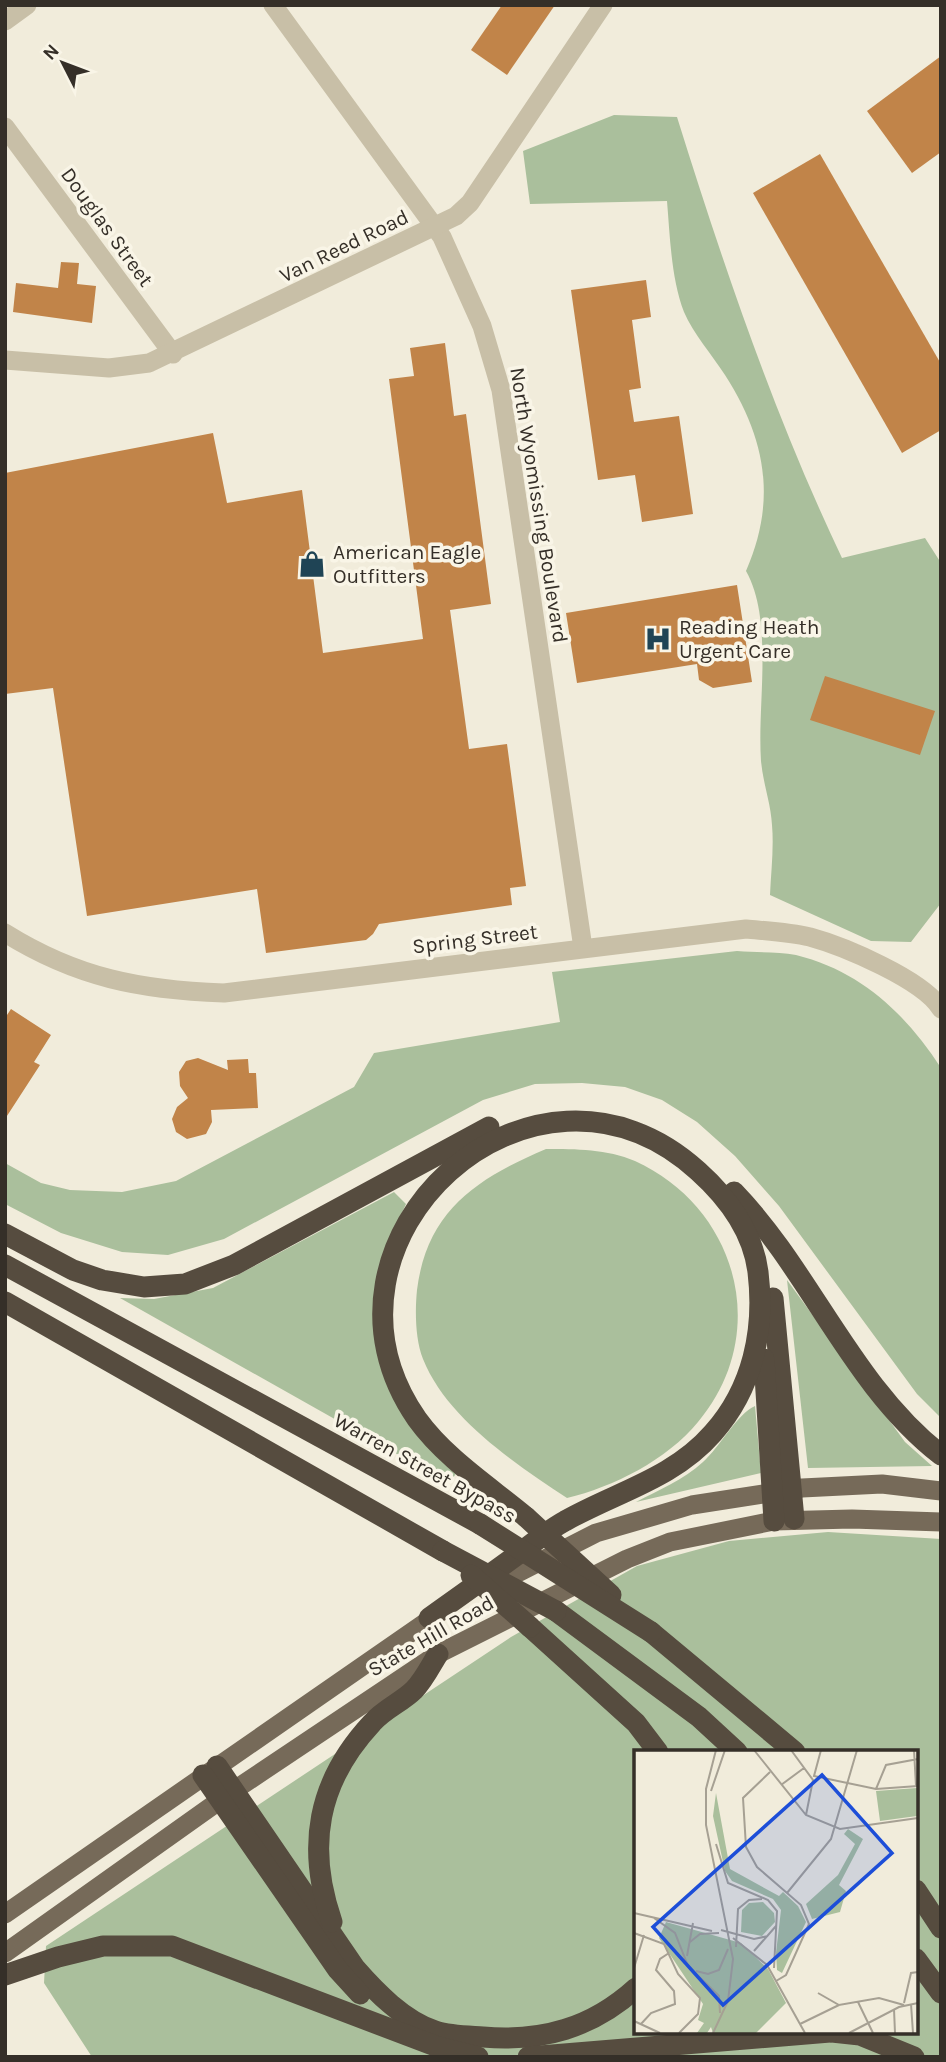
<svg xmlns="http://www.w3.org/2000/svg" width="946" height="2062" viewBox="0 0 946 2062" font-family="Karla,sans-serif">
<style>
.green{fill:#aabf9c;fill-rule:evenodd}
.building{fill:#c18449}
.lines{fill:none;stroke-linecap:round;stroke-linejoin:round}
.minor{stroke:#c8bfa7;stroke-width:19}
.tertiary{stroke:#c8bfa7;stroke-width:19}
.primary{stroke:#766a59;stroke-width:19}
.motorway{stroke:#564c3f;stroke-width:21}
.motorway-bridge{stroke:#564c3f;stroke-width:21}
.labels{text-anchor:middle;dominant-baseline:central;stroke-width:7;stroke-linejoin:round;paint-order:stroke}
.street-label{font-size:21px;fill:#352f28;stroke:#f9f5e7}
.poi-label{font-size:21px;fill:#352f28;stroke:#f9f5e7;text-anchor:start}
.inset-road{fill:none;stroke:#a6a093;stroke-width:2}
.view{fill:#1d4ed8;fill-opacity:0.15;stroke:#1d4ed8;stroke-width:3.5}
.inset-edge{fill:none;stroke:#352f28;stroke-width:3.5}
</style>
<rect width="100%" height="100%" fill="#f1ecdb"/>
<g class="green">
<path d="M 614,115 L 677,117 C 724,267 774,415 842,558 L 925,538 L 941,563 L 941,903 L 911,942 L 871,941 L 770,895 C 771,872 774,848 772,825 C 771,804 763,783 761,761 C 757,703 774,621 746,571 C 777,500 766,439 725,375 C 712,355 693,333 684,312 C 671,278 670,236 667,201 L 530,204 L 523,151 Z"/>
<path d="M 737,951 C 756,953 778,951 796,955 C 861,971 906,1014 941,1068 L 941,1418 L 917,1394 L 779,1206 L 735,1156 L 697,1122 L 662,1100 L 625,1087 L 582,1083 L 535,1084 L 483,1100 L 224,1239 L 168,1255 L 122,1252 L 61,1233 L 5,1204 L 5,1163 L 41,1183 L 70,1190 L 122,1192 L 176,1181 L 354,1087 L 374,1053 L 560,1022 L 552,972 Z"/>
<path d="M 546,1149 C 576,1149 607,1149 635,1161 C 738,1208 772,1334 698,1422 C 667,1460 613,1487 567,1498 C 516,1464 447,1419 423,1359 C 415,1339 415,1310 417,1290 C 427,1210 478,1178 546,1149 Z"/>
<path d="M 394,1192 L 406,1204 C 399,1220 388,1236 384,1253 C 368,1309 374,1379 411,1426 C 425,1442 442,1457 457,1472 L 453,1478 L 402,1457 L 120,1298 L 154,1299 L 213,1288 Z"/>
<path d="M 787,1280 L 905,1442 L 932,1466 L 808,1468 Z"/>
<path d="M 755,1406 L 761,1473 L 636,1502 C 659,1490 683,1480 703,1462 C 720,1447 737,1414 755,1406 Z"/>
<path d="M 828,1532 L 941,1539 L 941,2057 L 92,2057 L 44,1983 L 46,1946 L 511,1637 L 637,1566 L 729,1541 ZM 636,1752 L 916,1752 L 916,2032 L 636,2032 Z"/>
</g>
<g class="building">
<path d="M 502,5 L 555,5 L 507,75 L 471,50 Z"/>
<path d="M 941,56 L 941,152 L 912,173 L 867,111 Z"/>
<path d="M 820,154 L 941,364 L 941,430 L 902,453 L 753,193 Z"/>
<path d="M 61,262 L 79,263 L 77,284 L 96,286 L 92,323 L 13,312 L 16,283 L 58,288 Z"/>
<path d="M 646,280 L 651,317 L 632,320 L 641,388 L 629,390 L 634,422 L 679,416 L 693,514 L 642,522 L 635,475 L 598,480 L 571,290 Z"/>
<path d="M 445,343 L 454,416 L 466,414 L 491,604 L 450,610 L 469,749 L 507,744 L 526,886 L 510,888 L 512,905 L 379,924 L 373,934 L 366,940 L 266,953 L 257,889 L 87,916 L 53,688 L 5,694 L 5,473 L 213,433 L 227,503 L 302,490 L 323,653 L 423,639 L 389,379 L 414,376 L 410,348 Z"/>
<path d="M 737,585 L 752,682 L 713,688 L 699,680 L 697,664 L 577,683 L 566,613 Z"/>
<path d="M 825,676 L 935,711 L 920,755 L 810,720 Z"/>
<path d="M 11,1009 L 51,1035 L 34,1062 L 40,1065 L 5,1119 L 5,1018 Z"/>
<path d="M 198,1058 L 228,1070 L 227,1060 L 248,1059 L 249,1073 L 256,1073 L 258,1108 L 211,1110 L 212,1122 L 206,1134 L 187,1139 L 176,1132 L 172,1119 L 177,1107 L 188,1098 L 180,1086 L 179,1072 L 186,1061 Z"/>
</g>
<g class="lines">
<g class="minor">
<path d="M 5,21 L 27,5"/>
<path d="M 5,127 L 173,354"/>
</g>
<g class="tertiary">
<path d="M 273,5 L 442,237 L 482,326 L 501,390 L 583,948"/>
<path d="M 5,360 L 109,368 L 149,363 L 456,216 L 470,203 L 603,5"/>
<path d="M 5,933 C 77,978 141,990 224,993 L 746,929 C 767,931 789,932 810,937 C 843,946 924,980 941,1009"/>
</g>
<g class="primary">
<path d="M 490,1587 L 596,1533 L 692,1505 L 802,1488 L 882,1484 L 941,1491"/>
<path d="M 5,1914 L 442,1611"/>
<path d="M 5,1953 L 233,1791 L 438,1654 L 627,1559 L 670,1542 L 774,1521 L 852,1519 L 941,1522"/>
</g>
<g class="motorway">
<path d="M 734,1192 C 811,1272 852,1386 941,1455"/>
<path d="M 5,1234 L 73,1270 L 102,1280 L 144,1287 L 185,1284 L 234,1265 L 489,1127"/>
<path d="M 5,1265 L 480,1524"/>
<path d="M 773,1298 L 794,1519"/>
<path d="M 5,1302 L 443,1551"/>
<path d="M 764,1359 L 774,1521"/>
<path d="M 556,1611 L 699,1717 L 737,1752"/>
<path d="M 429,1618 C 460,1596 491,1574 521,1552 C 536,1541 550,1529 565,1521 C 616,1492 673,1479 713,1433 C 753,1388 765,1330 758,1272 C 753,1232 727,1197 698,1171 C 533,1021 293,1240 417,1419 C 445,1458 490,1487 526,1517"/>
<path d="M 530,1627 L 636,1723 L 658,1752"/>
<path d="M 651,1632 L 795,1752"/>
<path d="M 217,1766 L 355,1968 C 376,1992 403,2020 435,2031 C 450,2036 467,2036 483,2037 C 542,2042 592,2028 636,1988"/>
<path d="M 203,1775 L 338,1970 L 360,1994"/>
<path d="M 916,1890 L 941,1928"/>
<path d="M 332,1922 C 306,1847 317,1782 372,1723 C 384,1709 402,1702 414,1690 C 424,1680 431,1665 438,1654"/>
<path d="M 916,1959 L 941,1993"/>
<path d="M 5,1975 L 58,1957 L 103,1946 L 172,1946 L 438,2047 L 478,2057"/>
<path d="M 832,2032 L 860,2035 L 914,2057"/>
<path d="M 528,2057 L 830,2032"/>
</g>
<g class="motorway-bridge">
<path d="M 526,1517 L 611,1595"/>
<path d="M 480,1524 L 651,1632"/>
<path d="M 443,1551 L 556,1611"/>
<path d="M 471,1575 L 530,1627"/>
</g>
</g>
<defs>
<symbol id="shop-bare" viewBox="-9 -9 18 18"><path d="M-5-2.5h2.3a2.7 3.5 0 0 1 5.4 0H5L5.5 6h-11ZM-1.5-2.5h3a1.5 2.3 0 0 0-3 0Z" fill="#1f4455" stroke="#f9f5e7" stroke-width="2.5" paint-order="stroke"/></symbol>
<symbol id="hospital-bare" viewBox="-9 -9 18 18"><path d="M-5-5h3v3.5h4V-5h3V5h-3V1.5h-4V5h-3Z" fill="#1f4455" stroke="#f9f5e7" stroke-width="2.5" paint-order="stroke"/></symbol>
</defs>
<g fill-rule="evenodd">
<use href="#shop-bare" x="293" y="545" width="38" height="38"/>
<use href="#hospital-bare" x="639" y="620" width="38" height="38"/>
</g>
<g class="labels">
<g class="street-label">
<text transform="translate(107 227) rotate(54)">Douglas Street</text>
<text transform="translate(344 246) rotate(-26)">Van Reed Road</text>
<text transform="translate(539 505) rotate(81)">North Wyomissing Boulevard</text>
<text transform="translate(475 939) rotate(-7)">Spring Street</text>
<text transform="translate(425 1468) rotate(29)">Warren Street Bypass</text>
<text transform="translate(431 1636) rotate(-30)">State Hill Road</text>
</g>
<g class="poi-label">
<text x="333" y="552">American Eagle<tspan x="333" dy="24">Outfitters</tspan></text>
<text x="679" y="627">Reading Heath<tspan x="679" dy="24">Urgent Care</tspan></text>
</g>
</g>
<g transform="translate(634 1750)">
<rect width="284" height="284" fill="#f1ecdb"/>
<path d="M 283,38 L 283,66 L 246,71 L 242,41 ZM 82,43 L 96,119 L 145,146 L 149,142 L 164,156 L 172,172 L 148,223 L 143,220 L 142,203 L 147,160 L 139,149 L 98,131 L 91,121 L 79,66 ZM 214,79 L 229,89 L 205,135 L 212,141 L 206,162 L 178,169 L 172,154 L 204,125 L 221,94 L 210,84 ZM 129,152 L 140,163 L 141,172 L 128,186 L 107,182 L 108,160 L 115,153 ZM 32,172 L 107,193 L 134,219 L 152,253 L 122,283 L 79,283 L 77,277 L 73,283 L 63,283 L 70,273 L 64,270 L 69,254 L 25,188 Z" fill="#aabf9c"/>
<path class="inset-road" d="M 120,0 L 172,65 L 206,79 L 284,68M 157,0 L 179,30 L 172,65M 187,0 L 180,26 L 242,39 L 284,36M 280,0 L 282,36M 136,22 L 109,48 L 112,97 L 123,117 L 167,155 L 175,174 L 152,225 L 142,231M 147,35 L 170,18M 242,39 L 252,15 L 284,9M 77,41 L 91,0M 82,94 L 94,133 L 134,150 L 143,161 L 140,218M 153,143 L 197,89 L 223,0M 0,163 L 78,181M 20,168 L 41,183 L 54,216 L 85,246 L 86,263M 87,180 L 120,189 L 134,186M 0,183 L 30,194 L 44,224 L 66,248 L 64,264 L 45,283M 99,188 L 133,215 L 171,283M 56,192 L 66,184 L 85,183M 102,197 L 104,159 L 115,150 L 128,149M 120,201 L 142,176M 53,206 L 59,173M 0,218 L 10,185M 62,221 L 74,224 L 85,220 L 94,199M 184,243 L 205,255 L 245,248 L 270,255M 224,252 L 239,283M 270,253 L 277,223 L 284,222M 277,254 L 279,283M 260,259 L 261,283M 0,271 L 26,283M 7,274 L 17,263 L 41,254 L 40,241 L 22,220 L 26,209 L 35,203M 166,274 L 205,255M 79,283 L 94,251 L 99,209 L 72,75 L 72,39 L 82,0M 215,283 L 265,257 L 284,253"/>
<path class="view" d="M 188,25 L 258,103 L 89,255 L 19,177 Z"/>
<rect width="284" height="284" class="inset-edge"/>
</g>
<rect width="946" height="2062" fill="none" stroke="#352f28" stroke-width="14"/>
<g transform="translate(63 63) rotate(312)" stroke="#f9f5e7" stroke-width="5" paint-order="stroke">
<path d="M0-5L12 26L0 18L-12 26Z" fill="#352f28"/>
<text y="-10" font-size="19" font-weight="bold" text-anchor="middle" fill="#352f28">N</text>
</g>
</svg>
